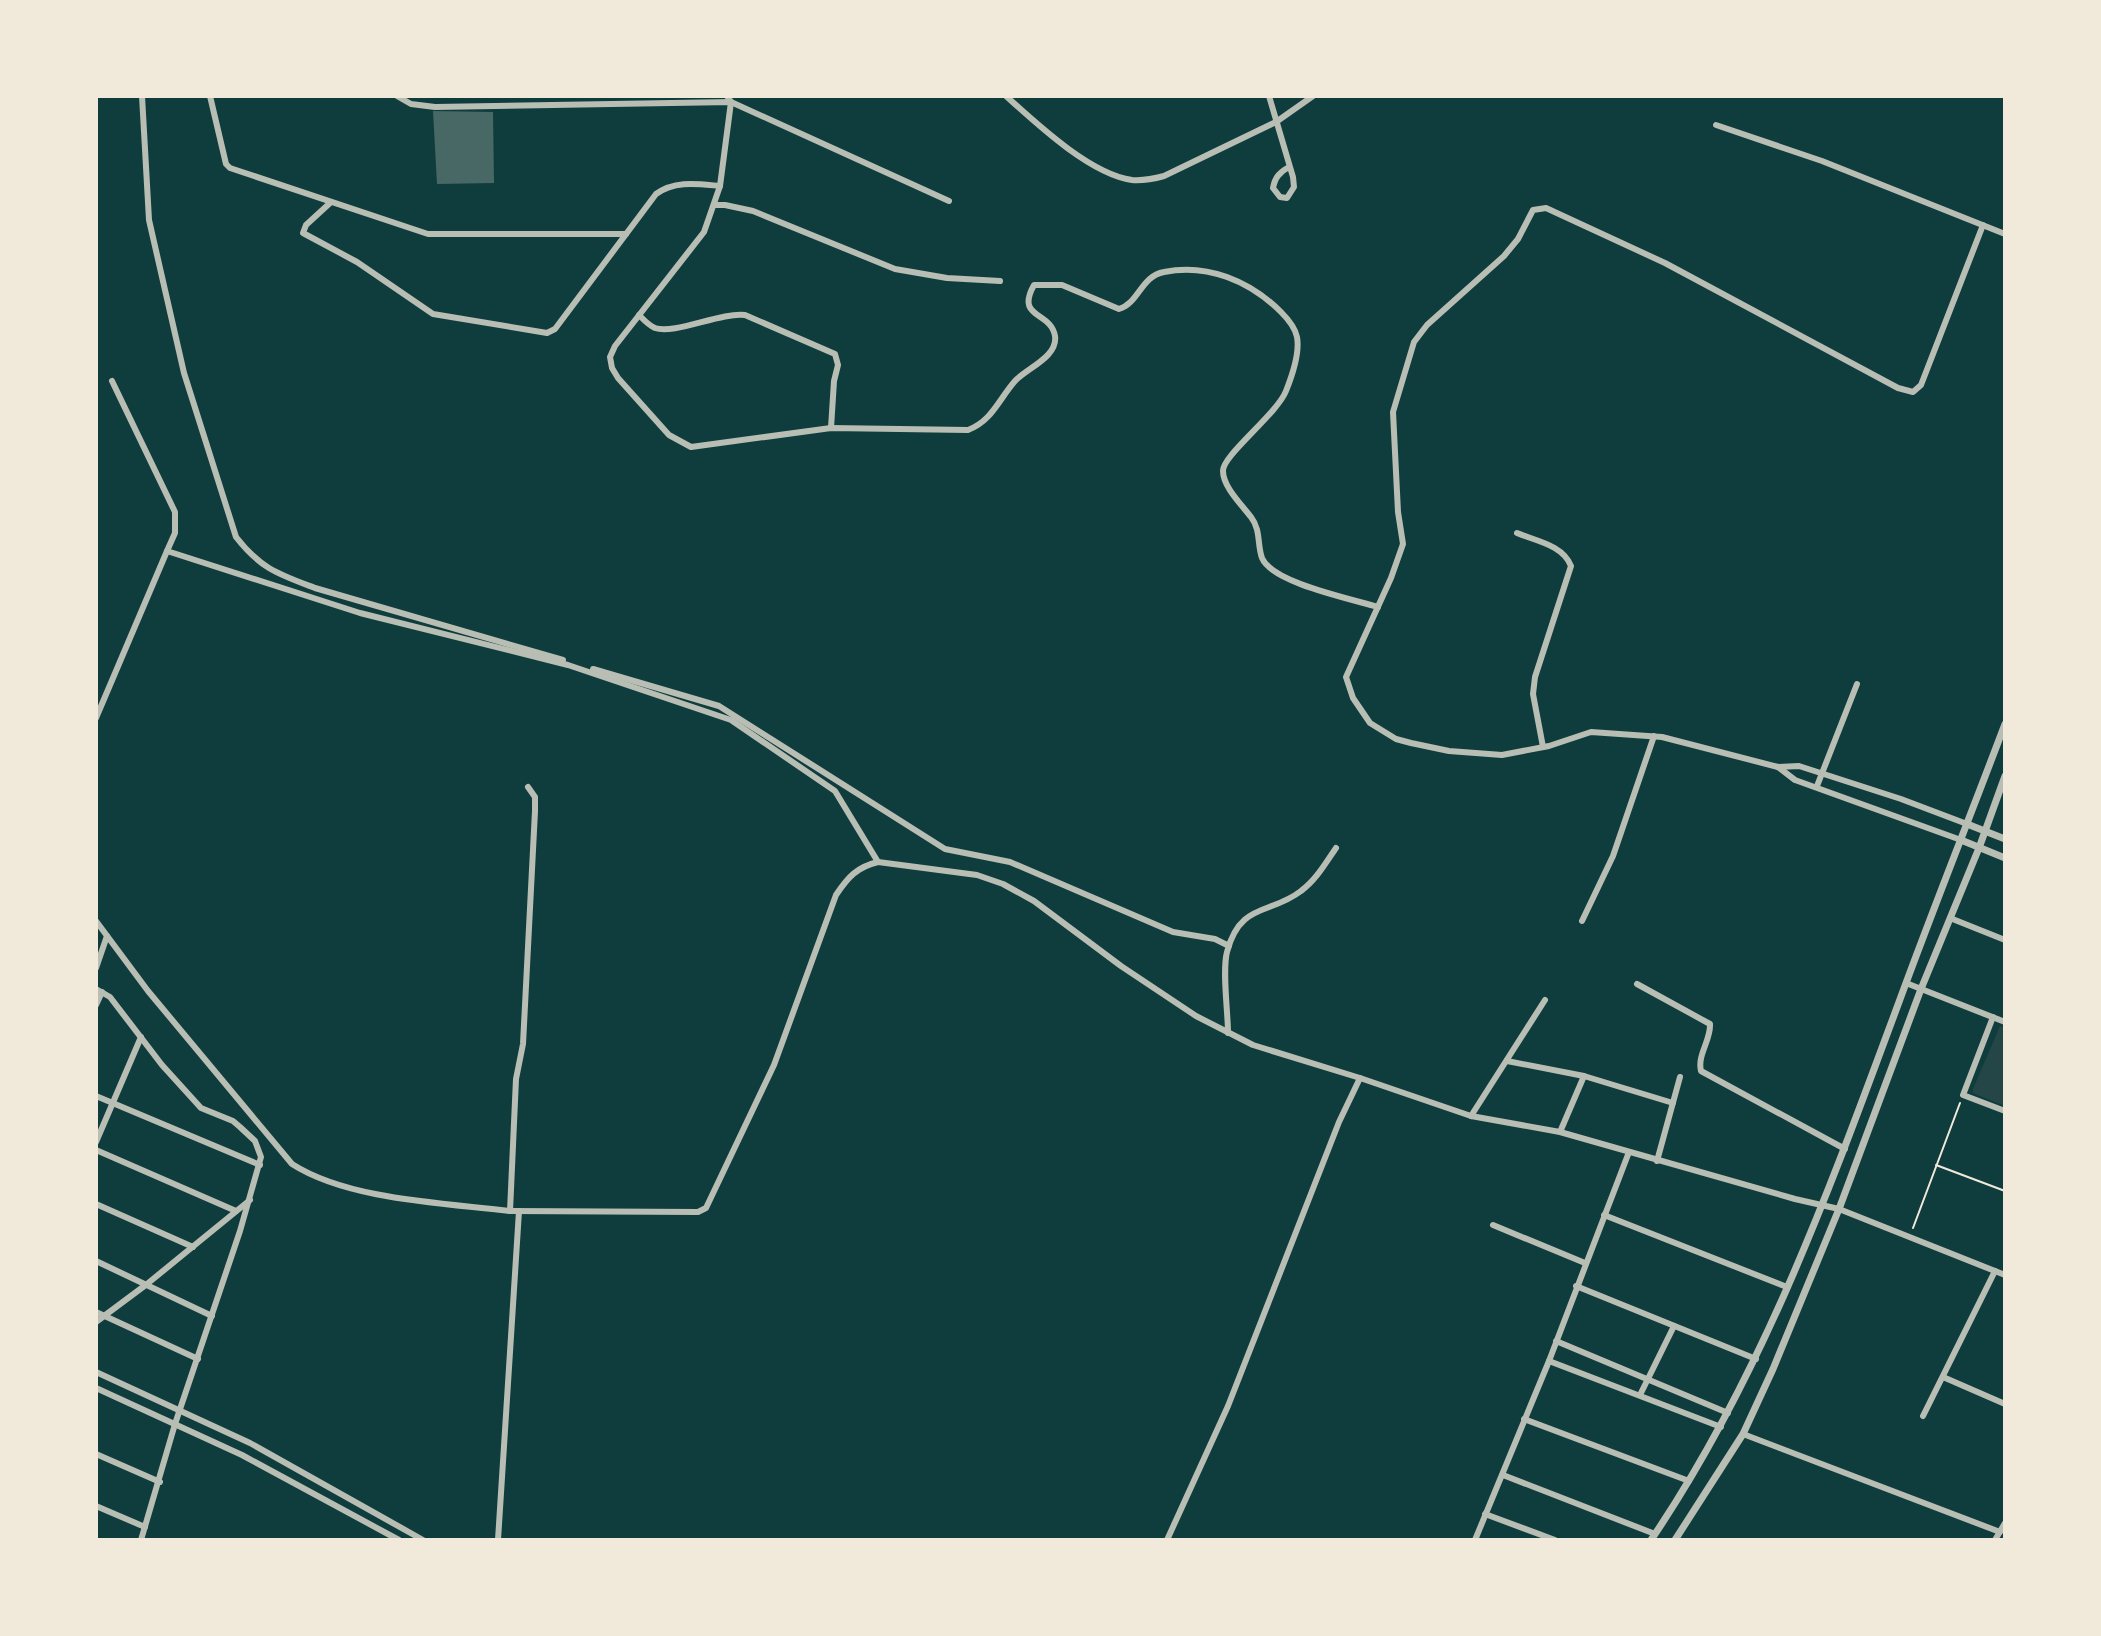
<svg xmlns="http://www.w3.org/2000/svg" width="2101" height="1636" viewBox="0 0 2101 1636" font-family="Helvetica,sans-serif">
<style>
.green{fill:#244646}
.building{fill:#486865}
.lines{fill:none;stroke-linecap:round;stroke-linejoin:round}
.path{stroke:#f1e9da;stroke-width:2}
.minor{stroke:#b8beb3;stroke-width:6}
.tertiary{stroke:#b8beb3;stroke-width:7}
</style>
<rect width="100%" height="100%" fill="#0f3d3e"/>
<path class="green" d="M 2000,1026 L 2005,1028 L 2005,1106 L 1973,1093 L 1973,1089 Z"/>
<path class="building" d="M 433,111 L 493,112 L 494,183 L 437,184 Z"/>
<g class="lines">
<g class="path">
<path d="M 1936,1165 L 2005,1191"/>
<path d="M 1913,1228 L 1960,1103"/>
</g>
<g class="minor">
<path d="M 142,96 L 149,220 L 184,373 L 236,537 C 261,569 278,574 315,588 L 563,660"/>
<path d="M 210,96 L 226,164 L 230,168 L 428,234 L 626,234"/>
<path d="M 397,96 L 411,104 L 435,107 L 731,102 L 720,186 L 704,232 L 615,346 L 610,357 L 612,368 L 618,378 L 669,435 L 691,447 L 831,428 L 968,430 C 992,421 999,399 1015,381 C 1027,368 1058,357 1055,336 C 1051,311 1015,319 1034,285 L 1062,285 L 1119,309 C 1139,303 1141,276 1164,272 C 1207,263 1250,281 1281,312 C 1288,319 1295,327 1297,337 C 1300,353 1292,376 1286,391 C 1277,414 1222,456 1223,471 C 1223,487 1242,505 1251,517 C 1261,530 1257,544 1262,558 C 1272,583 1352,599 1378,607"/>
<path d="M 727,96 L 731,102 L 949,201"/>
<path d="M 1006,96 C 1037,124 1090,174 1132,180 C 1144,181 1153,179 1164,176 L 1276,122 L 1313,96"/>
<path d="M 1269,96 L 1293,177 L 1294,187 L 1287,198 L 1280,197 L 1273,188 C 1275,177 1280,172 1289,167"/>
<path d="M 1716,125 L 1822,161 L 2005,234"/>
<path d="M 330,203 L 306,225 L 303,233 L 357,262 L 433,314 L 547,333 L 555,329 L 656,194 C 675,180 698,184 720,186"/>
<path d="M 715,205 L 725,205 L 753,211 L 895,269 L 947,278 L 1000,281"/>
<path d="M 639,315 C 644,320 648,325 655,328 C 674,335 721,312 745,315 L 835,354 L 838,365 L 834,381 L 831,428"/>
<path d="M 112,381 L 175,512 L 175,533 L 167,551 L 360,613 L 568,665 L 731,720 L 835,791 L 878,862 L 977,875 L 1003,884 L 1034,901 L 1121,966 L 1196,1016 L 1253,1045 L 1360,1078 L 1471,1116 L 1560,1132 L 1795,1199 L 1839,1209 L 2005,1275"/>
<path d="M 1517,533 C 1536,541 1563,545 1571,566 L 1535,677 L 1533,694 L 1543,747"/>
<path d="M 593,669 L 719,706 L 945,849 L 1010,862 L 1173,932 L 1215,939 L 1229,946"/>
<path d="M 96,718 L 167,551"/>
<path d="M 1778,767 L 1795,780 L 1961,840"/>
<path d="M 1817,786 L 1857,684"/>
<path d="M 1967,824 L 1901,799 L 1799,766 L 1778,767 L 1662,737 L 1591,732 L 1549,746 L 1502,755 L 1449,751 L 1411,743 L 1396,739 L 1370,723 L 1353,698 L 1346,677 L 1391,578 L 1403,544 L 1398,512 L 1393,412 L 1414,342 L 1427,325 L 1504,256 L 1518,239 L 1533,210 L 1546,208 L 1665,263 L 1898,388 L 1913,392 L 1921,385 L 1983,225"/>
<path d="M 1950,918 L 2005,940"/>
<path d="M 96,921 L 148,991 L 292,1164 C 348,1200 444,1203 510,1211 L 516,1079 L 523,1044 L 535,811 L 535,797 L 528,787"/>
<path d="M 1582,921 L 1613,856 L 1654,736"/>
<path d="M 96,968 L 107,936"/>
<path d="M 1906,983 L 2005,1022"/>
<path d="M 1637,984 L 1710,1024 C 1711,1040 1697,1055 1701,1071 L 1845,1149"/>
<path d="M 96,989 L 110,997 L 162,1065 L 201,1108 L 233,1121 L 240,1127 L 255,1141 L 261,1157 L 240,1231 L 175,1424 L 141,1540"/>
<path d="M 96,1005 L 102,992"/>
<path d="M 1993,1017 L 1963,1095 L 2005,1111"/>
<path d="M 1228,1033 C 1228,1012 1222,971 1227,952 C 1240,902 1270,915 1301,891 C 1316,880 1325,864 1336,848"/>
<path d="M 1507,1061 L 1584,1076 L 1673,1103"/>
<path d="M 96,1096 L 260,1165"/>
<path d="M 1471,1116 L 1545,1000"/>
<path d="M 1560,1132 L 1584,1076"/>
<path d="M 96,1142 L 141,1037"/>
<path d="M 96,1150 L 236,1211"/>
<path d="M 1657,1161 L 1680,1077"/>
<path d="M 96,1204 L 193,1247"/>
<path d="M 510,1211 L 698,1212 L 706,1208 L 774,1065 L 836,895 C 848,877 857,867 878,862"/>
<path d="M 1604,1215 L 1787,1287"/>
<path d="M 1493,1225 L 1585,1263"/>
<path d="M 96,1261 L 212,1316"/>
<path d="M 1576,1286 L 1756,1359"/>
<path d="M 96,1312 L 198,1359"/>
<path d="M 96,1322 L 147,1284 L 250,1200"/>
<path d="M 1556,1341 L 1728,1413"/>
<path d="M 1549,1361 L 1721,1427"/>
<path d="M 96,1372 L 250,1443 L 423,1540"/>
<path d="M 1943,1377 L 2005,1404"/>
<path d="M 96,1388 L 242,1455 L 399,1540"/>
<path d="M 1640,1395 L 1674,1326"/>
<path d="M 1923,1416 L 1995,1271"/>
<path d="M 1524,1419 L 1689,1481"/>
<path d="M 1743,1434 L 2000,1532"/>
<path d="M 96,1454 L 160,1482"/>
<path d="M 1503,1475 L 1655,1534"/>
<path d="M 96,1506 L 145,1527"/>
<path d="M 1485,1514 L 1555,1540"/>
<path d="M 498,1540 L 519,1211"/>
<path d="M 1167,1540 L 1228,1406 L 1339,1122 L 1360,1078"/>
<path d="M 1475,1540 L 1549,1361 L 1629,1152"/>
<path d="M 1995,1540 L 2005,1523"/>
</g>
<g class="tertiary">
<path d="M 1967,824 L 2005,839"/>
<path d="M 1961,840 L 2005,858"/>
<path d="M 1651,1540 C 1763,1375 1830,1188 1899,1002 C 1933,909 1970,817 2005,724"/>
<path d="M 1675,1540 L 1743,1434 L 1773,1369 L 1839,1209 L 1921,989 L 1979,848 L 2005,776"/>
</g>
</g>
<rect width="2101" height="1636" fill="none" stroke="#f1e9da" stroke-width="196"/>
</svg>
